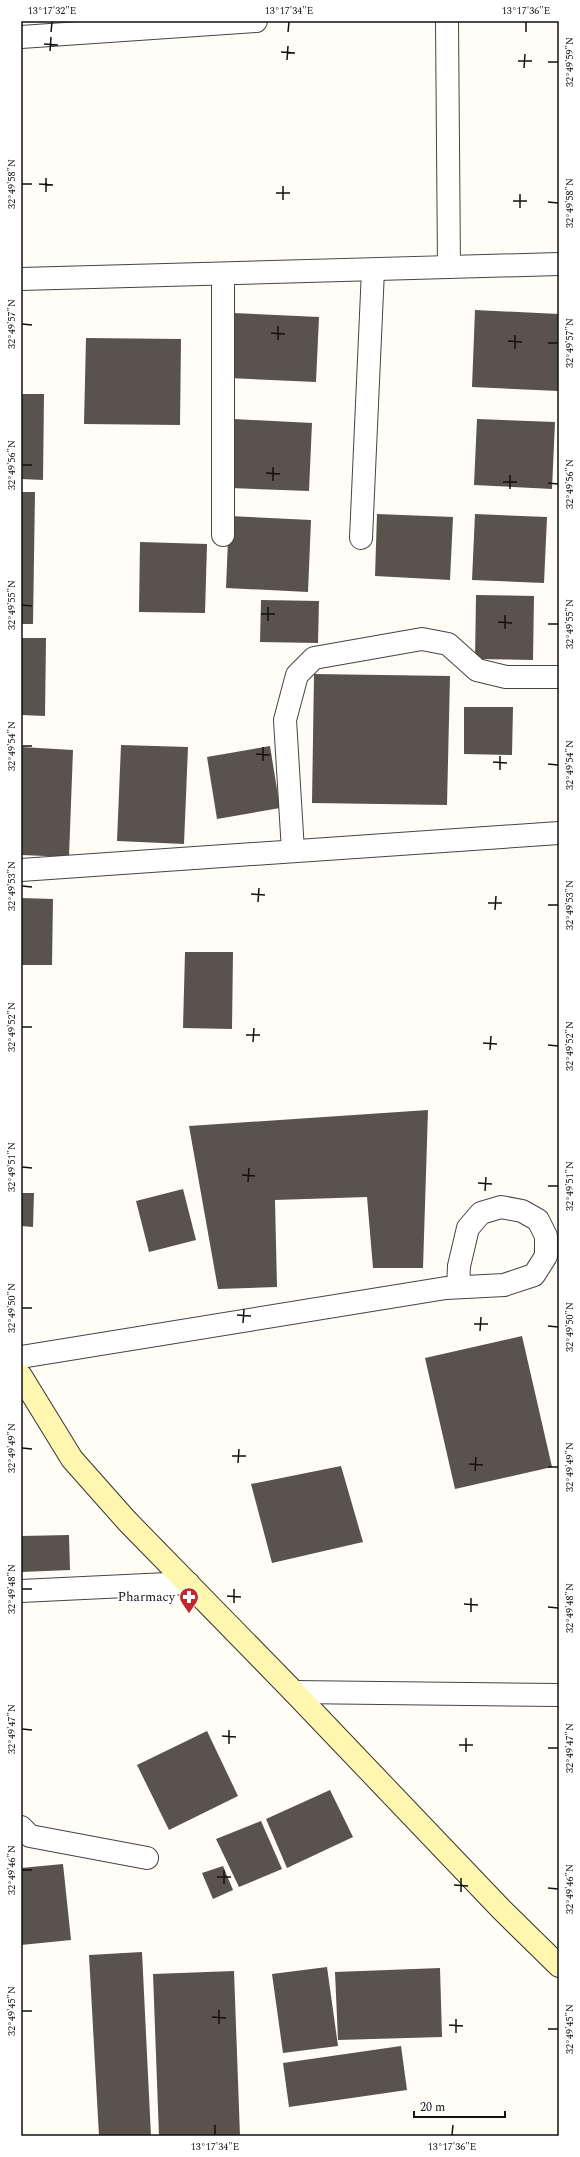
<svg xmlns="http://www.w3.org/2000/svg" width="580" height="2157" viewBox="0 0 580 2157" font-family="Spectral,serif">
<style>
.building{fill:#5a524d}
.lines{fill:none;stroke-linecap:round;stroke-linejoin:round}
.street-casing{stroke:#444;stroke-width:24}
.secondary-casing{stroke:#333;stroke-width:24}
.street{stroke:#fff;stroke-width:22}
.secondary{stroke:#fff6b0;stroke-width:22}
.ticks{fill:none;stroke:#111;stroke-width:1.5}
.labels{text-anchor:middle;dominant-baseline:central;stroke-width:4;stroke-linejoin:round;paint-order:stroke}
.poi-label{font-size:13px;fill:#111;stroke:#fff;text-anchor:end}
.neatline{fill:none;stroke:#111;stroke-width:1.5}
.ticks-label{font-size:10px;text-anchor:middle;fill:#111}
</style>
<rect width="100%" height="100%" fill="#fffdf5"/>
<g class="building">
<path d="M 475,310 L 559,314 L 558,391 L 472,387 Z"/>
<path d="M 232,313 L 319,317 L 316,382 L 229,378 Z"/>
<path d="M 86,338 L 181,339 L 180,425 L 84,424 Z"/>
<path d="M 21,394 L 44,394 L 43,480 L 21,479 Z"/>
<path d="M 234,419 L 312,423 L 309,491 L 231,488 Z"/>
<path d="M 477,419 L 555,422 L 552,489 L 474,485 Z"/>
<path d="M 21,492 L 35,492 L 33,624 L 21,624 Z"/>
<path d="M 377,514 L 453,517 L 450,580 L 375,576 Z"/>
<path d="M 475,514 L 547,517 L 544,583 L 472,580 Z"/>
<path d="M 229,516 L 311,520 L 308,592 L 226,588 Z"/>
<path d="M 140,542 L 207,544 L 205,613 L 139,612 Z"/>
<path d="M 476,595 L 534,596 L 533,660 L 475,659 Z"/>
<path d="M 261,600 L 319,601 L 318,643 L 260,642 Z"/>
<path d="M 21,638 L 46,638 L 45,716 L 21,715 Z"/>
<path d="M 314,674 L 450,676 L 447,805 L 312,803 Z"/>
<path d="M 464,707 L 513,707 L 512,755 L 464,754 Z"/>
<path d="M 121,745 L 188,747 L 184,844 L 117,841 Z"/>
<path d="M 270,746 L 280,808 L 217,819 L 207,757 Z"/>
<path d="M 21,747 L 73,750 L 69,857 L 21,855 Z"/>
<path d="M 21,898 L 53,899 L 52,965 L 21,965 Z"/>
<path d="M 185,952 L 233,952 L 232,1029 L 183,1028 Z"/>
<path d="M 428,1110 L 423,1268 L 373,1268 L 367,1197 L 275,1200 L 277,1287 L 218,1289 L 189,1126 Z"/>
<path d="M 183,1189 L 196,1240 L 149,1252 L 136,1201 Z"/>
<path d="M 21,1193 L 34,1193 L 33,1227 L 21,1226 Z"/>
<path d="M 522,1336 L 552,1467 L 455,1489 L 425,1358 Z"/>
<path d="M 341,1466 L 363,1542 L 272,1563 L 251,1484 Z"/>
<path d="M 69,1535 L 70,1570 L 21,1572 L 21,1536 Z"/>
<path d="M 207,1731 L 238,1796 L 169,1830 L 137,1765 Z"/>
<path d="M 330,1790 L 353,1837 L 287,1868 L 266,1819 Z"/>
<path d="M 261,1821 L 282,1869 L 239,1887 L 216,1839 Z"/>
<path d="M 63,1864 L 71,1940 L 21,1945 L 21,1868 Z"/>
<path d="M 223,1866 L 233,1890 L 213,1899 L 202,1873 Z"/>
<path d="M 142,1952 L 151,2136 L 99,2136 L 89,1955 Z"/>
<path d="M 327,1967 L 338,2046 L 283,2053 L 272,1974 Z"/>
<path d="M 440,1968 L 442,2037 L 338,2040 L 335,1972 Z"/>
<path d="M 234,1971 L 240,2136 L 159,2136 L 153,1974 Z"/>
<path d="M 401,2046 L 407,2090 L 289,2107 L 283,2063 Z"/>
</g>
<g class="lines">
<defs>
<g id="street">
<path d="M 447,21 L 449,267"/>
<path d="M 21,37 L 256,21"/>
<path d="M 223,274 L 223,535"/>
<path d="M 21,279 L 559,264"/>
<path d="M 361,538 L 373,270"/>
<path d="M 293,851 L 285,720 L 297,675 L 314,658 L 422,639 L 448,644 L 477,670 L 506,677 L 559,677"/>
<path d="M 21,870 L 559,833"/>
<path d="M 21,1357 L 446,1288 L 504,1285 L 534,1275 L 546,1256 L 546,1236 L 538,1220 L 522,1211 L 501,1207 L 481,1213 L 468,1228 L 459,1266 L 458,1287"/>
<path d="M 21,1591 L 188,1583"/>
<path d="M 294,1692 L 559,1695"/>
<path d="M 21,1827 L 30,1836 L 147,1858"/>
</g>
<path id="secondary" d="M 21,1376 L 72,1459 L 127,1521 L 294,1692 L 501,1909 L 559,1966"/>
</defs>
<use href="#street" class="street-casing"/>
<use href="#secondary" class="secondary-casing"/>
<use href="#street" class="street"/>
<use href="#secondary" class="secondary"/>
</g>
<path class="ticks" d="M 51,32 L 52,22M 288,32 L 289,22M 526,32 L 526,22M 44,44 L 58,45M 50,51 L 51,37M 281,52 L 295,53M 287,60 L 288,46M 518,61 L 532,61M 548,62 L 558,62M 524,68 L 525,54M 22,184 L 32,184M 39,184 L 53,185M 46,192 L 46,178M 276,193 L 290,193M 283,200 L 283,186M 513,201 L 527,201M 548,202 L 558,203M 520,208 L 520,194M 22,324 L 32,325M 271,333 L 285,334M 278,340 L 278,326M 508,341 L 522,342M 548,343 L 558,343M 515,349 L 515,335M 22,465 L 32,465M 266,473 L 280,474M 273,481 L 273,467M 503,482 L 517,482M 548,483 L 558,484M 510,489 L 510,475M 22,605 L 32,606M 261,614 L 275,614M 268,621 L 268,607M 498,622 L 512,623M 548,624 L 558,624M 505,629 L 505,615M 22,746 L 32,746M 256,754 L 270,755M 263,761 L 263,747M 493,762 L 507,763M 548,764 L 558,765M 500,770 L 500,756M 22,886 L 32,887M 251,894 L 265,895M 258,902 L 259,888M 488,903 L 502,903M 548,905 L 558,905M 495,910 L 496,896M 22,1027 L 32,1027M 246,1035 L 260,1035M 253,1042 L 254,1028M 483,1043 L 497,1044M 548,1045 L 558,1046M 490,1050 L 491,1036M 22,1167 L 32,1168M 242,1175 L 255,1176M 248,1182 L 249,1168M 478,1183 L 492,1184M 548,1186 L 558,1186M 485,1191 L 486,1177M 22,1308 L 32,1308M 237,1315 L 251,1316M 243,1323 L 244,1309M 474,1324 L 488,1324M 548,1326 L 558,1327M 480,1331 L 481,1317M 22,1448 L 32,1449M 232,1456 L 246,1456M 238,1463 L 239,1449M 469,1464 L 483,1465M 548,1467 L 558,1467M 475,1471 L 476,1457M 22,1589 L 32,1589M 227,1596 L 241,1597M 234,1603 L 234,1589M 464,1604 L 478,1605M 548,1607 L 558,1608M 471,1612 L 471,1598M 22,1729 L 32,1730M 222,1736 L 236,1737M 229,1744 L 229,1730M 459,1745 L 473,1745M 548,1748 L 558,1748M 466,1752 L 466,1738M 22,1870 L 32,1870M 217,1877 L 231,1877M 224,1884 L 224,1870M 454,1885 L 468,1886M 548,1888 L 558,1889M 461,1892 L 461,1878M 22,2011 L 32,2011M 212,2017 L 226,2018M 219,2024 L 219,2010M 449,2025 L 463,2026M 548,2029 L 558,2029M 456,2033 L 456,2019M 215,2135 L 215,2125M 452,2135 L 453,2125"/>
<defs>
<symbol id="pharmacy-pin" viewBox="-11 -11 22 30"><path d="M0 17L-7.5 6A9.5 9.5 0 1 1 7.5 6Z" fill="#c4262e" stroke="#fff"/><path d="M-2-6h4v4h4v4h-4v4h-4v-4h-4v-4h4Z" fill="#fff"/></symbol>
</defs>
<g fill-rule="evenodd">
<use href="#pharmacy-pin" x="178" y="1586" width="22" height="30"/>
</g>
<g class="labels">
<g class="poi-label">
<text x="175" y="1597">Pharmacy</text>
</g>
</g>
<rect width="580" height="2157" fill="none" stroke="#ffffff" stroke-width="44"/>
<path d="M414 2111v6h91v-6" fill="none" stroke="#111111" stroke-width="2"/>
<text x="420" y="2111" font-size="12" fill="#111111" stroke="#ffffff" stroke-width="3" paint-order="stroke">20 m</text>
<rect x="22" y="22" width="536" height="2113" class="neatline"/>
<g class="ticks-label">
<text x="52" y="14">13°17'32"E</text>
<text x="289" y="14">13°17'34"E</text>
<text x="526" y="14">13°17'36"E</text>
<text transform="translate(569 62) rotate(-90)" y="4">32°49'59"N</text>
<text transform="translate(11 184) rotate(-90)" y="4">32°49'58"N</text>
<text transform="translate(569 203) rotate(-90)" y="4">32°49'58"N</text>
<text transform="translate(11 324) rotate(-90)" y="4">32°49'57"N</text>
<text transform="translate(569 343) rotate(-90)" y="4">32°49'57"N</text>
<text transform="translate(11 465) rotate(-90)" y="4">32°49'56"N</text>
<text transform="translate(569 484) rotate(-90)" y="4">32°49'56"N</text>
<text transform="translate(11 605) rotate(-90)" y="4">32°49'55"N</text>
<text transform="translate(569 624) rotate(-90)" y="4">32°49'55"N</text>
<text transform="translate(11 746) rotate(-90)" y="4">32°49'54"N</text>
<text transform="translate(569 765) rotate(-90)" y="4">32°49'54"N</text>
<text transform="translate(11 886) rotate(-90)" y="4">32°49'53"N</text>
<text transform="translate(569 905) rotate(-90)" y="4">32°49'53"N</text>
<text transform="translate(11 1027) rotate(-90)" y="4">32°49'52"N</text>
<text transform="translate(569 1046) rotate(-90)" y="4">32°49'52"N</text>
<text transform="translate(11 1167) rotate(-90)" y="4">32°49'51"N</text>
<text transform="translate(569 1186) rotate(-90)" y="4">32°49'51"N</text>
<text transform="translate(11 1308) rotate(-90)" y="4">32°49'50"N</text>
<text transform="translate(569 1327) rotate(-90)" y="4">32°49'50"N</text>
<text transform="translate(11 1448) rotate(-90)" y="4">32°49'49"N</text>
<text transform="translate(569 1467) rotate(-90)" y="4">32°49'49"N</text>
<text transform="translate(11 1589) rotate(-90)" y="4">32°49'48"N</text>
<text transform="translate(569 1608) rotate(-90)" y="4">32°49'48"N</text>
<text transform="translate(11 1729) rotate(-90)" y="4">32°49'47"N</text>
<text transform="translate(569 1748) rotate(-90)" y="4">32°49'47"N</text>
<text transform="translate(11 1870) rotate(-90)" y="4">32°49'46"N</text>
<text transform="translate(569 1889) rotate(-90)" y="4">32°49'46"N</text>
<text transform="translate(11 2011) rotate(-90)" y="4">32°49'45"N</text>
<text transform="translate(569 2029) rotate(-90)" y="4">32°49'45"N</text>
<text x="215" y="2150">13°17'34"E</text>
<text x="452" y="2150">13°17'36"E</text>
</g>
</svg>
